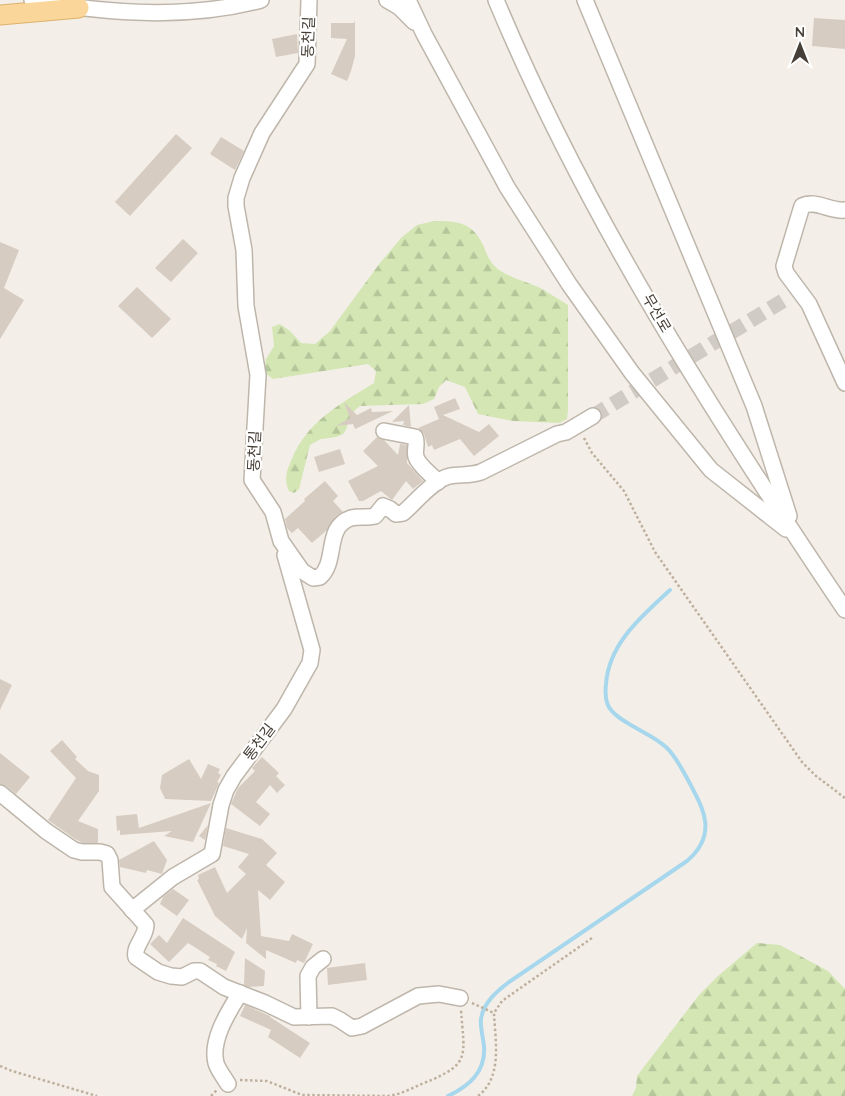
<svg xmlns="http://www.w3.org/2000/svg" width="845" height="1096" viewBox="0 0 845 1096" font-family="Quicksand,'Noto Sans KR',sans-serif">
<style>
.forest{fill:url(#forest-firs)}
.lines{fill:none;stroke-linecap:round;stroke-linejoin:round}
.stream{stroke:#a7d7ed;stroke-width:4}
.building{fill:#d7ccc1}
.minor-tunnel{stroke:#d0ccc5;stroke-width:15;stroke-dasharray:15 8;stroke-linecap:butt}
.minor-casing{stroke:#beb6ab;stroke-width:18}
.major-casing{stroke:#deb16b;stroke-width:21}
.path{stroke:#bfb09d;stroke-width:2.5;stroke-dasharray:2.5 2.5;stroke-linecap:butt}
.minor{stroke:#fff;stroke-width:15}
.major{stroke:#fad69b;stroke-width:19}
.labels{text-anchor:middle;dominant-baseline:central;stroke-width:4.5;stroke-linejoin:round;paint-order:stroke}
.street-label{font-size:15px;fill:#463f37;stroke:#fff}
</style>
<defs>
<pattern id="forest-firs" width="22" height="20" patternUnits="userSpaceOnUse" patternTransform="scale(1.25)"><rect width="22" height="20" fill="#d3e6b3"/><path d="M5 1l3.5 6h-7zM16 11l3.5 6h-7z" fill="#b6c69b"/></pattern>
</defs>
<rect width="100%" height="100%" fill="#f3efe8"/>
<g class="forest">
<path d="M 434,221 C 458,221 473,222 484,247 C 487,256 491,264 499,270 C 511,278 524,281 538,287 C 548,292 558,299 568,305 L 568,409 L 567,419 L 559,423 L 513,421 L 478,414 L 465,387 L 446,380 L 439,387 L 434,399 L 423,404 L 360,406 C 345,416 350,431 341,435 C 336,438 327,438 321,439 C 318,440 314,443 310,445 L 299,489 L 294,493 L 289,491 C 284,480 286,472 291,461 C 307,421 339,405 374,383 L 376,371 L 368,364 L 273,379 L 264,372 L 266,359 L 274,346 L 272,327 L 280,324 L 290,331 L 301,343 L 315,344 L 330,331 L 380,263 L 402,237 L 417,225 Z"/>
<path d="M 757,943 L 780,945 L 828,971 L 845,989 L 845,1096 L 632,1096 L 636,1088 L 637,1076 L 699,995 L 718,976 Z"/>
</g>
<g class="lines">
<path class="stream" d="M 448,1096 C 469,1086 486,1072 484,1046 C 483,1037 480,1027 481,1019 C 483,1003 497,991 509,982 L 687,861 C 718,834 704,810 688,780 C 682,769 676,757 667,748 C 652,733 623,725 611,710 C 605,703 605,693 606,684 C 609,643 642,616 670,590"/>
</g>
<g class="building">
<path d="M 814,18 L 845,20 L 845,49 L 812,46 Z"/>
<path d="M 355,20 L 355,56 L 351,71 L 347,81 L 331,74 L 347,39 L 331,38 L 331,23 L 354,23 Z"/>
<path d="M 297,34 L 298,53 L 276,57 L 272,39 Z"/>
<path d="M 176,134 L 192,148 L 130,216 L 115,202 Z"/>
<path d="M 221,137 L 244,151 L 235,170 L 210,154 Z"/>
<path d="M 183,239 L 198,253 L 171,282 L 155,268 Z"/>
<path d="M 0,242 L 19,250 L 4,288 L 24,300 L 0,339 Z"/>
<path d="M 137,287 L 171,319 L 152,338 L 118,306 Z"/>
<path d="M 455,398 L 460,409 L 443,415 L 479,432 L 489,424 L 499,436 L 474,456 L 460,439 L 434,450 L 432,445 L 428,447 L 424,434 L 418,428 L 439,419 L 434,407 Z"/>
<path d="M 344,402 L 357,415 L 371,408 L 372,412 L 393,411 L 355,429 L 353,424 L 336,426 L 350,418 Z"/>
<path d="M 409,405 L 411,427 L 403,425 L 404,421 L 392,422 Z"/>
<path d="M 377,437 L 384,440 L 398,455 L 400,444 L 407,445 L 407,463 L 423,481 L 413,489 L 406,481 L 392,500 L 381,491 L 363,501 L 359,501 L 348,481 L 378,466 L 363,451 Z"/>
<path d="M 340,449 L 345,464 L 319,472 L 314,457 Z"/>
<path d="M 325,481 L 338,496 L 333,501 L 343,512 L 336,516 L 327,530 L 312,543 L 298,528 L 292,533 L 287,528 L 285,519 L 305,501 L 304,499 Z"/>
<path d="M 0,679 L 12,685 L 0,710 Z"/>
<path d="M 62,740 L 77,757 L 75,759 L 88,771 L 99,775 L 99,791 L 78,821 L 98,829 L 98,843 L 83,843 L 75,839 L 48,820 L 76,778 L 50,751 Z"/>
<path d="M 0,753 L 30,777 L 16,794 L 6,786 L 0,784 Z"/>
<path d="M 262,757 L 279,773 L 276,776 L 285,785 L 277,793 L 270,785 L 256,802 L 270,814 L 260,826 L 231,804 L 238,788 L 255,771 L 252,768 Z"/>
<path d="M 189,759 L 201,779 L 208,764 L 220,769 L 218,773 L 221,775 L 217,782 L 219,783 L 211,801 L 165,799 L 160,788 L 162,775 Z"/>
<path d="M 211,803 L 193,842 L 164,836 L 172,831 L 120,835 L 120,830 L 117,831 L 116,816 L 137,814 L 139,828 Z"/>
<path d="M 208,825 L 205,840 L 199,836 Z"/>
<path d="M 226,828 L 262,839 L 277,853 L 266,865 L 285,882 L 270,900 L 258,890 L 261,936 L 289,941 L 292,934 L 313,944 L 304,963 L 297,960 L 296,963 L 266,950 L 266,959 L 246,943 L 247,928 L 242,939 L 215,916 L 197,880 L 199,879 L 198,875 L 215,867 L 227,893 L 246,874 L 238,867 L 249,854 L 223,846 Z"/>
<path d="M 154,841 L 167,860 L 162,874 L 147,870 L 146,873 L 120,867 L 119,860 Z"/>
<path d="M 173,889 L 189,900 L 177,916 L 160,904 L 163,897 Z"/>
<path d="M 183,918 L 235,952 L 226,971 L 216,966 L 217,964 L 208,960 L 210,957 L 188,943 L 169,962 L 150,944 L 159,935 L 167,943 Z"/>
<path d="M 245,958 L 265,971 L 264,986 L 249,987 L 244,985 Z"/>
<path d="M 365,963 L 367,980 L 328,985 L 327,968 Z"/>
<path d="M 245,1005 L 270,1016 L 270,1017 L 310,1043 L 300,1058 L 268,1037 L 271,1030 L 240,1016 Z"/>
</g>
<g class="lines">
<path class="minor-tunnel" d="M 593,416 L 786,299"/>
<defs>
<g id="minor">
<path d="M 32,0 C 107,14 187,20 261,0"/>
<path d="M 309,0 L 307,64 L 262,133 L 242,178 L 236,198 L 236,206 L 244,250 L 246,306 L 258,375 L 252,480 L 273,512 L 281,541 L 302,571 L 313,578 L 320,577 C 338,561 324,527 351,518 C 359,516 367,518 375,516 L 383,506 L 390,509 L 396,514 L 403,513 C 415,503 434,479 450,476 C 460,474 470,476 481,472 L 557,434 L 566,432 L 593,416"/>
<path d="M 387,0 L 399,7 L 414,22"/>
<path d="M 408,0 L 424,34 L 507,187 L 569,284 L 632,373 L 711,470 L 786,529"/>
<path d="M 496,0 C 586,216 715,417 845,610"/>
<path d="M 585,0 L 754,406 L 789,516"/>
<path d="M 845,210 C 831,212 815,199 802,206 L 784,266 L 786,273 L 809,304 L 845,383"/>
<path d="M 384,431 L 415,437 C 418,444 414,450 416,457 C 419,466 432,475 438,482"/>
<path d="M 0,793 L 46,831 L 74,850 L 82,852 L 100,852 L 107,854 L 110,860 L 112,887 L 146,925 C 146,937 133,947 136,957 L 158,972 L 171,976 L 182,977 L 194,971 L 200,971 L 224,987 L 265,1003 L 294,1017 L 332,1016 L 340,1020 L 352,1028 L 362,1026 L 418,996 L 439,994 L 460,998"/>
<path d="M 132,910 L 173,877 L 212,854 L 221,805 L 226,790 L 234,776 L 284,709 L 310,663 L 312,650 L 285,555"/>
<path d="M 309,1017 L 308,976 L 313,967 L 323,959"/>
<path d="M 228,1084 C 224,1077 218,1070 216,1063 C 210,1040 229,1011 240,993"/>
</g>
<path id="major" d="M 0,15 L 79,8"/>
</defs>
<use href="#minor" class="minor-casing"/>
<use href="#major" class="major-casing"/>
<g class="path">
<path d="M 584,438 L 592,453 L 624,491 L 655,552 L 802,762 L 816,776 L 845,798"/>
<path d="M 472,1003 L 494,1013"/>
<path d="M 0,1066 L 12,1071 L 97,1096"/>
<path d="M 240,1080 L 267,1081 L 302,1095 L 387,1096 C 400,1095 412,1088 424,1083 C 472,1064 464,1056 461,1010"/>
<path d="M 211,1096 L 217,1090"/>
<path d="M 478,1096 C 503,1077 495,1040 494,1013 L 502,1001 L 509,996 L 592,938"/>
</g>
<use href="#minor" class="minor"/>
<use href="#major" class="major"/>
</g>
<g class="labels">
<g class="street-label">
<text transform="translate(308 37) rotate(-88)">동천길</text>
<text transform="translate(657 313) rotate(60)">무선로</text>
<text transform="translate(254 451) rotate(-87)">동천길</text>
<text transform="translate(259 742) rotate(-53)">통천길</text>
</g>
</g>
<g transform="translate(800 45)" stroke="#ffffff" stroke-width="4" paint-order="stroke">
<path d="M0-4L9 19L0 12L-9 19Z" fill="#463f37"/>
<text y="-8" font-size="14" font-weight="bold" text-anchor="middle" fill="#463f37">N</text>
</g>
</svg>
